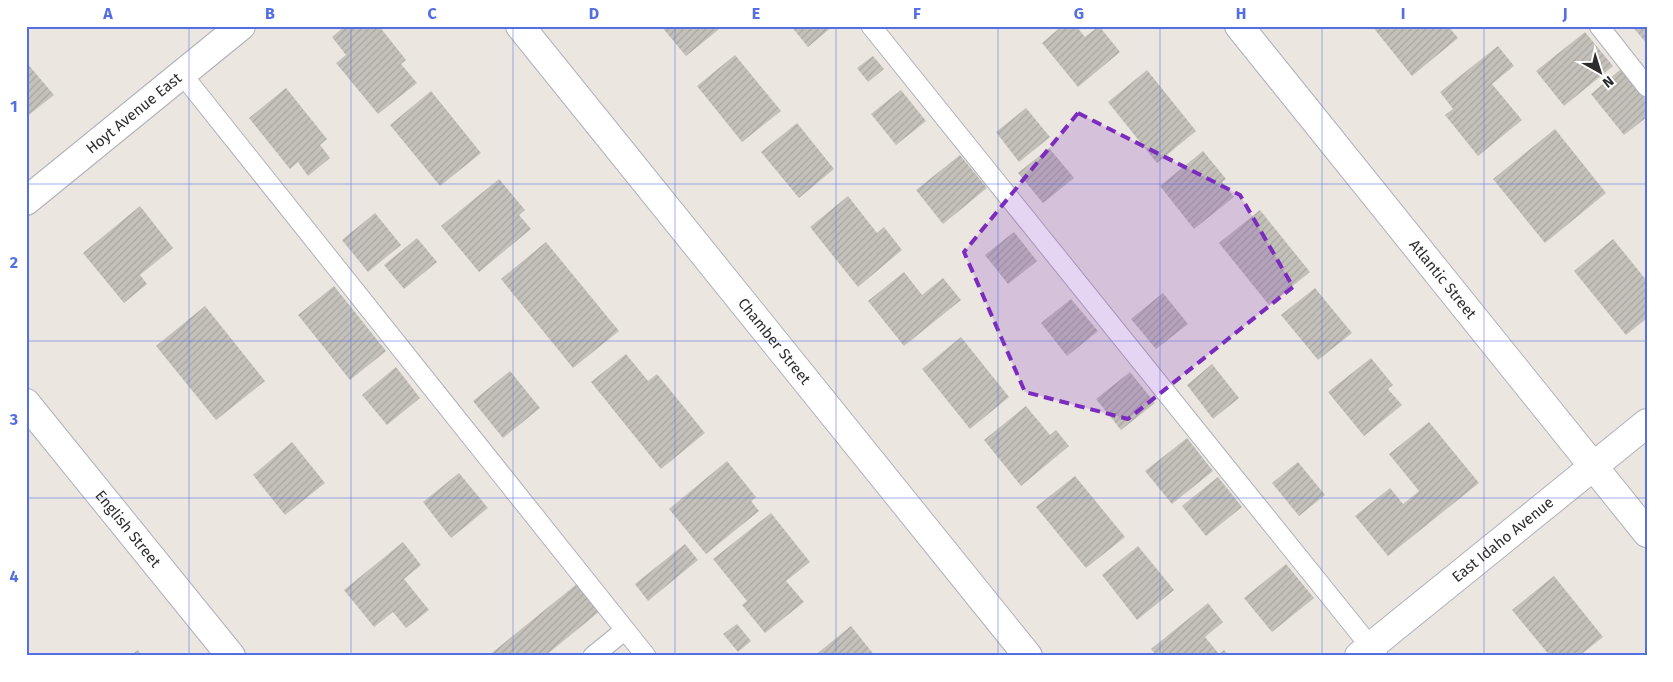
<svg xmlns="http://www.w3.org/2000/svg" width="1673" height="682" viewBox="0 0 1673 682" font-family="'Fira Sans',sans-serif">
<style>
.building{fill:url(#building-hatch)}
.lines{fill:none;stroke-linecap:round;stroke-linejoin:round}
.service-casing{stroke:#b0b1ba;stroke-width:21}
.minor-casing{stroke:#b0b1ba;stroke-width:30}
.tertiary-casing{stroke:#b0b1ba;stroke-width:30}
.service{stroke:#fff;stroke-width:19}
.minor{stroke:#fff;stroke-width:28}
.tertiary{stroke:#fff;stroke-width:28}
.marked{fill:#7b2cbf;fill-opacity:0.2;stroke:#7b2cbf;stroke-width:4;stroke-dasharray:10 6;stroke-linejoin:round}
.grid{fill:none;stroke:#546ee4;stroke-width:1;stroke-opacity:0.55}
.labels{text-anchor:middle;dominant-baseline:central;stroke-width:4.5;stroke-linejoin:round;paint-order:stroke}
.street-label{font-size:15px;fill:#2c2c2c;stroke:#fff}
.neatline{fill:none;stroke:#546ee4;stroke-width:2}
.grid-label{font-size:16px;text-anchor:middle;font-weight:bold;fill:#546ee4}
</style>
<defs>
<pattern id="building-hatch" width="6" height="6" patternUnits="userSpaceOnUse" patternTransform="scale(1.25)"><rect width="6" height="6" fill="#c4c1bb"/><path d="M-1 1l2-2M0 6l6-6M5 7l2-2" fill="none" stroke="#a9a6a1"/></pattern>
</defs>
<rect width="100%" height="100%" fill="#ebe6e0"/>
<g class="building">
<path d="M 345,26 L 379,26 L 406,60 L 401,64 L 417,83 L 378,114 L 336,63 L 346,55 L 332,37 Z"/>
<path d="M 661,26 L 723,26 L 686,56 Z"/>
<path d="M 791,26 L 833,26 L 808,47 Z"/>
<path d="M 1062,26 L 1076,26 L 1085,37 L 1099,26 L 1120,52 L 1078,87 L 1042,43 Z"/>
<path d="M 1372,26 L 1448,26 L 1458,38 L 1412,76 Z"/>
<path d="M 1632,26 L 1647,26 L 1647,44 Z"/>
<path d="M 1585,32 L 1613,66 L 1564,106 L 1536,71 Z"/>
<path d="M 1498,46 L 1514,66 L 1492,84 L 1522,120 L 1478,156 L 1445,115 L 1453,109 L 1440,92 Z"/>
<path d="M 735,55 L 781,111 L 742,142 L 697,86 Z"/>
<path d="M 873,56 L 884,69 L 868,82 L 857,68 Z"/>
<path d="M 26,62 L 54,95 L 26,117 Z"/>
<path d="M 1621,69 L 1647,101 L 1647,117 L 1624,135 L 1591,94 Z"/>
<path d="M 1147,70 L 1196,131 L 1157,163 L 1108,102 Z"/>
<path d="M 286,88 L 327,139 L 320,145 L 330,158 L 308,176 L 298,162 L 290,169 L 249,118 Z"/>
<path d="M 901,90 L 926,121 L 896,145 L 871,114 Z"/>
<path d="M 431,91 L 481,153 L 440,186 L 390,125 Z"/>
<path d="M 1026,108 L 1050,137 L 1019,162 L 996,132 Z"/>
<path d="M 797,123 L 834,169 L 799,198 L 761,152 Z"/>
<path d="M 1555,129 L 1606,193 L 1545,243 L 1493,179 Z"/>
<path d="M 1049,148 L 1074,178 L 1043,203 L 1018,173 Z"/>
<path d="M 1203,151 L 1226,179 L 1222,182 L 1234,197 L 1194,229 L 1160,186 Z"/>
<path d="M 960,155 L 987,188 L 943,224 L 916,190 Z"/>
<path d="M 499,179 L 525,210 L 519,215 L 531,229 L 479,272 L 441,226 Z"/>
<path d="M 848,196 L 877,233 L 884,227 L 902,250 L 858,287 L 810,227 Z"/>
<path d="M 140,206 L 173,248 L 140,275 L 147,284 L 124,303 L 83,253 Z"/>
<path d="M 1260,210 L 1310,272 L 1269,305 L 1219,243 Z"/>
<path d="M 375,213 L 401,245 L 368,272 L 342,240 Z"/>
<path d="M 1014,232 L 1037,261 L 1008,284 L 985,255 Z"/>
<path d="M 417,238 L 437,262 L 404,289 L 384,265 Z"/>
<path d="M 1613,239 L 1647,281 L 1647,318 L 1626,335 L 1574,271 Z"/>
<path d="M 546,242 L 619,331 L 573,368 L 501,279 Z"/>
<path d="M 904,272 L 922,295 L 943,278 L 961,300 L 904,346 L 868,301 Z"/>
<path d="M 334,286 L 386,351 L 350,380 L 298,315 Z"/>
<path d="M 1315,288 L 1352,333 L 1318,360 L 1281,315 Z"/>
<path d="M 1163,293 L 1188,324 L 1156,349 L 1131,319 Z"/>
<path d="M 1071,299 L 1098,331 L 1067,356 L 1041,323 Z"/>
<path d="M 205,306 L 265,381 L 216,420 L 156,346 Z"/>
<path d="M 961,337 L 1009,397 L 970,429 L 922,369 Z"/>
<path d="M 626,354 L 648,381 L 657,374 L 705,433 L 661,469 L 591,382 Z"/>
<path d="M 1371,358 L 1393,385 L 1388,389 L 1402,405 L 1364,436 L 1328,392 Z"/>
<path d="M 1212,364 L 1239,398 L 1213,419 L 1187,385 Z"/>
<path d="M 396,367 L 420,398 L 387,425 L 362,395 Z"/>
<path d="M 510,371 L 540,408 L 503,438 L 473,401 Z"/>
<path d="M 1130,372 L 1155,403 L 1121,430 L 1096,399 Z"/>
<path d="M 1026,406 L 1050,435 L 1056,430 L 1069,446 L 1021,486 L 984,440 Z"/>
<path d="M 1429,422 L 1479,483 L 1388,556 L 1355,516 L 1390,488 L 1403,504 L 1419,491 L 1389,454 Z"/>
<path d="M 1187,438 L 1213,471 L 1172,504 L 1145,471 Z"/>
<path d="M 292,442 L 325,483 L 285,515 L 253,475 Z"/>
<path d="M 727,461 L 756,497 L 751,501 L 759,511 L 706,554 L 669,509 Z"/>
<path d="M 1298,462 L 1325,495 L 1299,516 L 1272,483 Z"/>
<path d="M 459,473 L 488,508 L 451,538 L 423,502 Z"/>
<path d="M 1075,476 L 1125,537 L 1086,568 L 1036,507 Z"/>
<path d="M 1218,477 L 1242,507 L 1206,536 L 1182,506 Z"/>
<path d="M 771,513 L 810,562 L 786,581 L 804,602 L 765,633 L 742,605 L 747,601 L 713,559 Z"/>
<path d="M 403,542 L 421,565 L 404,579 L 429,610 L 406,628 L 393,612 L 374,627 L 344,590 Z"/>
<path d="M 685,544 L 698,560 L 648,601 L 635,584 Z"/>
<path d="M 1138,546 L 1174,590 L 1137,620 L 1102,575 Z"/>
<path d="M 1286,564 L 1314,598 L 1272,632 L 1244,598 Z"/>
<path d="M 1554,576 L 1603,637 L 1579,656 L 1550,656 L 1512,610 Z"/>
<path d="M 578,583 L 600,611 L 545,656 L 488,656 Z"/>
<path d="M 1208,603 L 1223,622 L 1205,637 L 1219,654 L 1224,650 L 1229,656 L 1157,656 L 1151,649 Z"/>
<path d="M 737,624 L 751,641 L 738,652 L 723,634 Z"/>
<path d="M 851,626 L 875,656 L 814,656 Z"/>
<path d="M 138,650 L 142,656 L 130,656 Z"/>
</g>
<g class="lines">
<defs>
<g id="service">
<path d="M 871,26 L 1378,656"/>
<path d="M 1599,26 L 1647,87"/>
<path d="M 182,74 L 646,656"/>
<path d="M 593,656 L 625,630"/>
</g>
<g id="minor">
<path id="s1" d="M 520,26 L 1028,656"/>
<path id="s2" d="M 1239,26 L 1647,533"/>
<path id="s3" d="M 26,201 L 241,26"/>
<path id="s4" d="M 1359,656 L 1647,423"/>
</g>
<g id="tertiary">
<path id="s5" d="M 26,403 L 231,656"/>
</g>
</defs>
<use href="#service" class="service-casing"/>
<use href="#minor" class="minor-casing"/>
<use href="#tertiary" class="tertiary-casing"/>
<use href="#service" class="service"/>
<use href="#minor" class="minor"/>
<use href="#tertiary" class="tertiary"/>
</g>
<path class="marked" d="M 1078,113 L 1240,195 L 1293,287 L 1128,419 L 1025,392 L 964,252 Z"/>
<path class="grid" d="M 189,26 L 189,656M 351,26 L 351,656M 513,26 L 513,656M 675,26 L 675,656M 836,26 L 836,656M 998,26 L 998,656M 1160,26 L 1160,656M 1322,26 L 1322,656M 1484,26 L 1484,656M 26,184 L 1647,184M 26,341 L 1647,341M 26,498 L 1647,498"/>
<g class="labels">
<g class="street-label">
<text stroke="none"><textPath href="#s3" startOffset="139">Hoyt Avenue East</textPath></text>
<text stroke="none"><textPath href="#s2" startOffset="325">Atlantic Street</textPath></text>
<text stroke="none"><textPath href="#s1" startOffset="405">Chamber Street</textPath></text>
<text stroke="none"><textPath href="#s5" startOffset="162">English Street</textPath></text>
<text stroke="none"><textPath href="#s4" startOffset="185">East Idaho Avenue</textPath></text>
</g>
</g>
<rect width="1673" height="682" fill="none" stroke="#ffffff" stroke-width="55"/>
<g transform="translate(1600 72) rotate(141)" stroke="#ffffff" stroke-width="4" paint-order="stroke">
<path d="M0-4L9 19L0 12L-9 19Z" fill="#2c2c2c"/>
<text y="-8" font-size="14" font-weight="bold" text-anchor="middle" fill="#2c2c2c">N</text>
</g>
<rect x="28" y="28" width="1618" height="626" class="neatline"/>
<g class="grid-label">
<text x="108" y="19">A</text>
<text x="270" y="19">B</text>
<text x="432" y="19">C</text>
<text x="594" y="19">D</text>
<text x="756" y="19">E</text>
<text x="917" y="19">F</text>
<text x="1079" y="19">G</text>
<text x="1241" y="19">H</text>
<text x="1403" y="19">I</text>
<text x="1565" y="19">J</text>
<text x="14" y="112">1</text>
<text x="14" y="268">2</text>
<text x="14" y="425">3</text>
<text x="14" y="582">4</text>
</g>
</svg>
